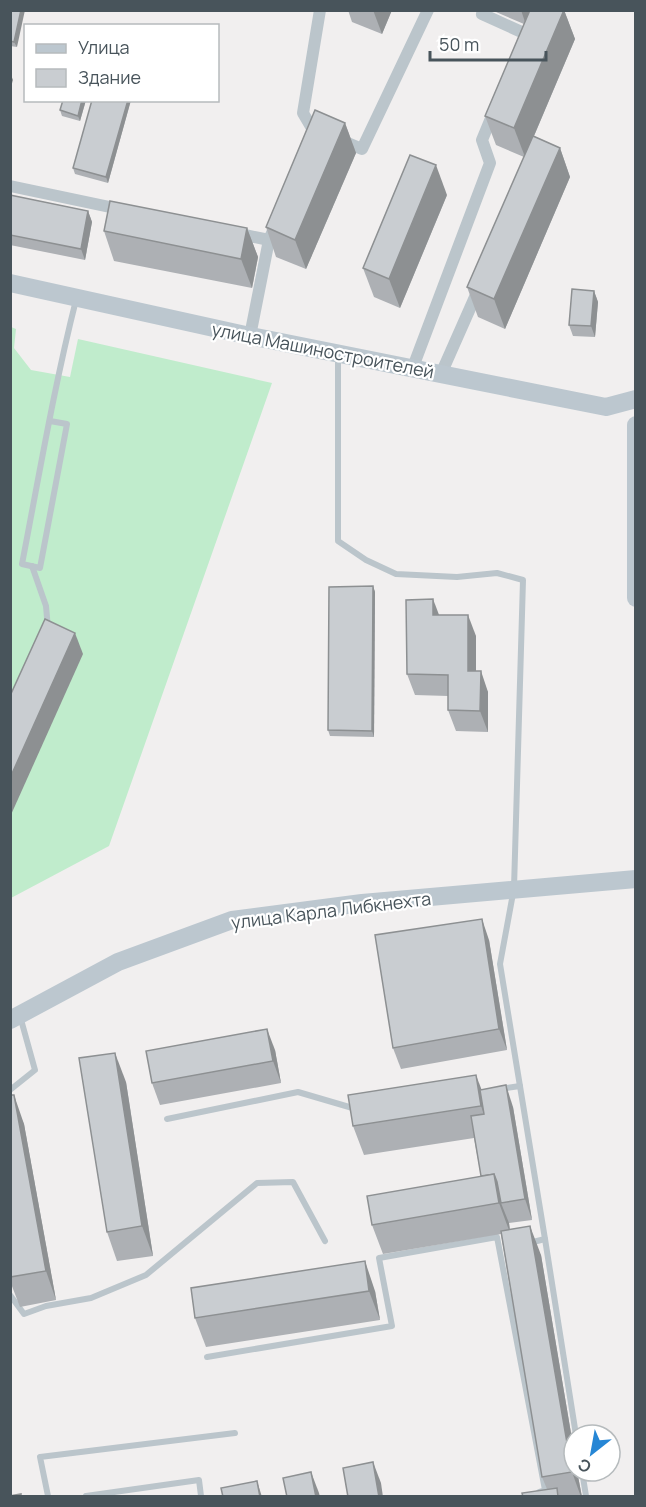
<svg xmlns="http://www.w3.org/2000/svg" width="646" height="1507" viewBox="0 0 646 1507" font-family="Manrope,sans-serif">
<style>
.garden{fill:#c0eccc}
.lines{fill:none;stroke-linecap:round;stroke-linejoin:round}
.lane{stroke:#bbc5cb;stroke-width:6}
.street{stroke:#bbc5cb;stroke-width:12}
.secondary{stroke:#bcc7cf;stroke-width:18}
.wall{fill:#adb0b4}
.shaded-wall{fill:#8d9092}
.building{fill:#c9cdd1;stroke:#8d9092;stroke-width:1.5}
.labels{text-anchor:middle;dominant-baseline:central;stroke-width:4.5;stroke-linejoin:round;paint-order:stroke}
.street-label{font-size:18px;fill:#48545b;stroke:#fff}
</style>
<rect width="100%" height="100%" fill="#f1efef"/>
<path class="garden" d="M 11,327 L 16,329 L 14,348 L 31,370 L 70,377 L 78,339 L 272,383 L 109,846 L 11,898 Z"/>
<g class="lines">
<g class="lane">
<path d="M 338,356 L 338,541 L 366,560 L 396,574 L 457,577 L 497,573 L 523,580 L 514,888 L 500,964 L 545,1239 L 529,1243"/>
<path d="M 50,421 L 67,424 L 40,568 L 22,564 C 39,476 54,387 76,300"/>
<path d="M 32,566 L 46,606 L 48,629"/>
<path d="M 500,1089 L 520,1086"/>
<path d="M 10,1090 L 35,1070 L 20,1016"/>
<path d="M 167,1119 L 298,1092 L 356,1109"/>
<path d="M 545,1239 L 576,1435"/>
<path d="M 10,1295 L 24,1314 L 46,1306 L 91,1298 L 146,1275 L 257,1183 L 293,1182 L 325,1241"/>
<path d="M 207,1357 L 392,1326 L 379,1258 L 497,1237 L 545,1490 L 539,1492"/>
<path d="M 582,1471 L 586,1496"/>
<path d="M 48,1496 L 40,1457 L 235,1433"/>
<path d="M 86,1496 L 199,1480 L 201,1496"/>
</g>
<g class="street">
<path d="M 483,10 L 482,14 L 526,34 L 523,42"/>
<path d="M 310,138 L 313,130 L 303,113 L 320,10"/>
<path d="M 338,139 L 362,149 L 428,10"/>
<path d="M 10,186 L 124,210"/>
<path d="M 235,233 L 269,240"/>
<path d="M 250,336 L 269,240 L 276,224"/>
<path d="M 413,367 L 490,163 L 482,140 L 494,111"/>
<path d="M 441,374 L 479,288"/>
</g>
<g class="secondary">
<path d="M 10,283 L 250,336 L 606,407 L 636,399"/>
<path d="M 636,425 L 636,598"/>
<path d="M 10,1020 L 118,962 L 232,920 L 362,903 L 636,879"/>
</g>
</g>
<g class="wall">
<path d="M 10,10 L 17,47 L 10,46 Z"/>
<path d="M 348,10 L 392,10 L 382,34 L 352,22 Z"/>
<path d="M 495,10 L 564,10 L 575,39 L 534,136 L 560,148 L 570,177 L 505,329 L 478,317 L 467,287 L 524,157 L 496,145 L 485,116 L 524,24 L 496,12 Z"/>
<path d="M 86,100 L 80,121 L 62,116 L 60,110 Z"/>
<path d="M 131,100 L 108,183 L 75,174 L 73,168 Z"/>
<path d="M 345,123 L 356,153 L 306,269 L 276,257 L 266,227 Z"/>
<path d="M 10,195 L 88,211 L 92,222 L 85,260 L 10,245 Z"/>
<path d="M 447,195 L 400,308 L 374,297 L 363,268 Z"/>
<path d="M 247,228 L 258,257 L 252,288 L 114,261 L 104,231 Z"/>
<path d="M 594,291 L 598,302 L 595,337 L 573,336 L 569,325 Z"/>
<path d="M 373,586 L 375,592 L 374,737 L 330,736 L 328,730 Z"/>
<path d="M 439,615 L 476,636 L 476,671 L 488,692 L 488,732 L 456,731 L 448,710 L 448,696 L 415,695 L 407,674 Z"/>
<path d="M 489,940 L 507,1050 L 401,1069 L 393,1048 Z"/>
<path d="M 275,1050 L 281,1083 L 160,1105 L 152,1083 Z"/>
<path d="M 126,1082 L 153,1256 L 117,1261 L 107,1232 Z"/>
<path d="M 482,1089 L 513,1107 L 532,1220 L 509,1223 L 510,1229 L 541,1255 L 574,1451 L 574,1471 L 577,1471 L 582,1497 L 523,1497 L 547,1489 L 542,1477 L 501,1234 L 383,1254 L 372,1225 L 481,1176 L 474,1138 L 364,1155 L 353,1126 Z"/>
<path d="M 10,1095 L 24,1124 L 56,1300 L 20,1307 L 10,1281 Z"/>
<path d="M 191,1288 L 375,1291 L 380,1320 L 206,1347 L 195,1318 Z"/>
</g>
<g class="shaded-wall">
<path d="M 21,10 L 25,10 L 17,47 L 14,42 Z"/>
<path d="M 373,10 L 392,10 L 382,34 Z"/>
<path d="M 521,10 L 532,10 L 526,25 Z"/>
<path d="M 564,10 L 575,39 L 525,157 L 514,128 Z"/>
<path d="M 11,75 L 13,80 L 10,90 Z"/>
<path d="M 82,100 L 86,100 L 80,121 L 78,116 Z"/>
<path d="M 128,100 L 131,100 L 108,183 L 106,177 Z"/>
<path d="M 345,123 L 356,153 L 306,269 L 295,240 Z"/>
<path d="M 560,148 L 570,177 L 505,329 L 494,299 Z"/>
<path d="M 436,165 L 447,195 L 400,308 L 389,279 Z"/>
<path d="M 88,211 L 92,222 L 85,260 L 81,249 Z"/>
<path d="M 247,228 L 258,257 L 252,288 L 241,259 Z"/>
<path d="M 594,291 L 598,302 L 595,337 L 591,326 Z"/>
<path d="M 373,586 L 375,592 L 374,737 L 372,731 Z"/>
<path d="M 433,599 L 441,620 L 433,615 Z"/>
<path d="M 468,615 L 476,636 L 476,692 L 468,671 Z"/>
<path d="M 75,633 L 83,654 L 10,817 L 10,778 Z"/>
<path d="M 481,671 L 488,692 L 488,732 L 480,711 Z"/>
<path d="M 482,919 L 489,940 L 507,1050 L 499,1029 Z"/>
<path d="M 267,1029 L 275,1050 L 281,1083 L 273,1061 Z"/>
<path d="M 115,1053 L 126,1082 L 153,1256 L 142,1226 Z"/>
<path d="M 476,1075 L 487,1104 L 492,1135 L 481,1106 Z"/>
<path d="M 506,1085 L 513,1107 L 532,1220 L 525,1199 Z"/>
<path d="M 14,1095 L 24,1124 L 56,1300 L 46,1271 Z"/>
<path d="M 494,1174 L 504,1202 L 501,1203 L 509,1223 L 510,1233 L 499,1203 Z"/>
<path d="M 530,1226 L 541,1255 L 574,1451 L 574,1471 L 577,1471 L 582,1497 L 581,1497 L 572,1472 Z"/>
<path d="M 365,1261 L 375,1291 L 380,1320 L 369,1291 Z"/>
<path d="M 373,1462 L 381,1483 L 383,1497 L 379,1497 Z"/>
<path d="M 311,1472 L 319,1493 L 320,1497 L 316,1497 Z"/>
<path d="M 257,1481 L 262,1497 L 260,1497 Z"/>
</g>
<g class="building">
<path d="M 10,10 L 21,10 L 14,42 L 10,41 Z"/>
<path d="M 530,10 L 564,10 L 514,128 L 485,116 Z"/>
<path d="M 63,100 L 82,100 L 78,116 L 60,110 Z"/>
<path d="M 92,100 L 128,100 L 106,177 L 73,168 Z"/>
<path d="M 315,110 L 345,123 L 295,240 L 266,227 Z"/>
<path d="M 533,136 L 560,148 L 494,299 L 467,287 Z"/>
<path d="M 410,155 L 436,165 L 389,279 L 363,268 Z"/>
<path d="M 10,195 L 88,211 L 81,249 L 10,235 Z"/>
<path d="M 110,201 L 247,228 L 241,259 L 104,231 Z"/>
<path d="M 572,289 L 594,291 L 591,326 L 569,325 Z"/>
<path d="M 373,586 L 372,731 L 328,730 L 329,587 Z"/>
<path d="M 433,599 L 433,615 L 468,615 L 468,671 L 481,671 L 480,711 L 448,710 L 448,675 L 407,674 L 406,600 Z"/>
<path d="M 45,619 L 75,633 L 10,778 L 10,696 Z"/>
<path d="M 482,919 L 499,1029 L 393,1048 L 375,935 Z"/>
<path d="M 267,1029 L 273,1061 L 152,1083 L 146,1051 Z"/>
<path d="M 115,1053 L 142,1226 L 107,1232 L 79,1058 Z"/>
<path d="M 476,1075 L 481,1106 L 353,1126 L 348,1095 Z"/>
<path d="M 506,1085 L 525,1199 L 501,1203 L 497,1182 L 494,1174 L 481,1176 L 471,1116 L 484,1114 L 480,1090 Z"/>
<path d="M 10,1095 L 14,1095 L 46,1271 L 10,1277 Z"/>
<path d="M 494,1174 L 499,1203 L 372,1225 L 367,1196 Z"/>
<path d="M 530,1226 L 572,1472 L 542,1477 L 501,1231 Z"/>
<path d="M 365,1261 L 369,1291 L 195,1318 L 191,1288 Z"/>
<path d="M 373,1462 L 379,1497 L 348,1497 L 343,1468 Z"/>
<path d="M 311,1472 L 316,1497 L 287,1497 L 283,1478 Z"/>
<path d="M 257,1481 L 260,1497 L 223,1497 L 221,1488 Z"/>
<path d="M 557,1488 L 558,1497 L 523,1497 L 522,1493 Z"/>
<path d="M 21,1494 L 21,1497 L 10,1497 L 10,1496 Z"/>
</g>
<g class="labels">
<g class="street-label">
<text transform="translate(323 350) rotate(11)">улица Машиностроителей</text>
<text transform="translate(331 910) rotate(-7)">улица Карла Либкнехта</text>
</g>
</g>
<rect width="646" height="1507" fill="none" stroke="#48545b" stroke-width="24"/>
<rect x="24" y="24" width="195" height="78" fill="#ffffff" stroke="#b6bbbd" stroke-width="1.5"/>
<rect x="36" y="44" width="30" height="9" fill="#bcc7cf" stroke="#b6bbbd" stroke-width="1.5"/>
<text x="78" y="54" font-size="18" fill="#48545b">Улица</text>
<rect x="36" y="69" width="30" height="18" fill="#c9cdd1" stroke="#b6bbbd" stroke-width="1.5"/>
<text x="78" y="84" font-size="18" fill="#48545b">Здание</text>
<g transform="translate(592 1453) rotate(211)"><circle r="28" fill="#ffffff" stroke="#b6bbbd" stroke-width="1.5"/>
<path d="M0-4.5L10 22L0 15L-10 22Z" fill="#2686d5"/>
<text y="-9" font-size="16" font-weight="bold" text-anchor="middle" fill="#48545b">С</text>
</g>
<path d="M430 51v9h116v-9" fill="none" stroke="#48545b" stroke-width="3"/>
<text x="439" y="51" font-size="18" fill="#48545b" stroke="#ffffff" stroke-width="4.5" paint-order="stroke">50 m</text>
</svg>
